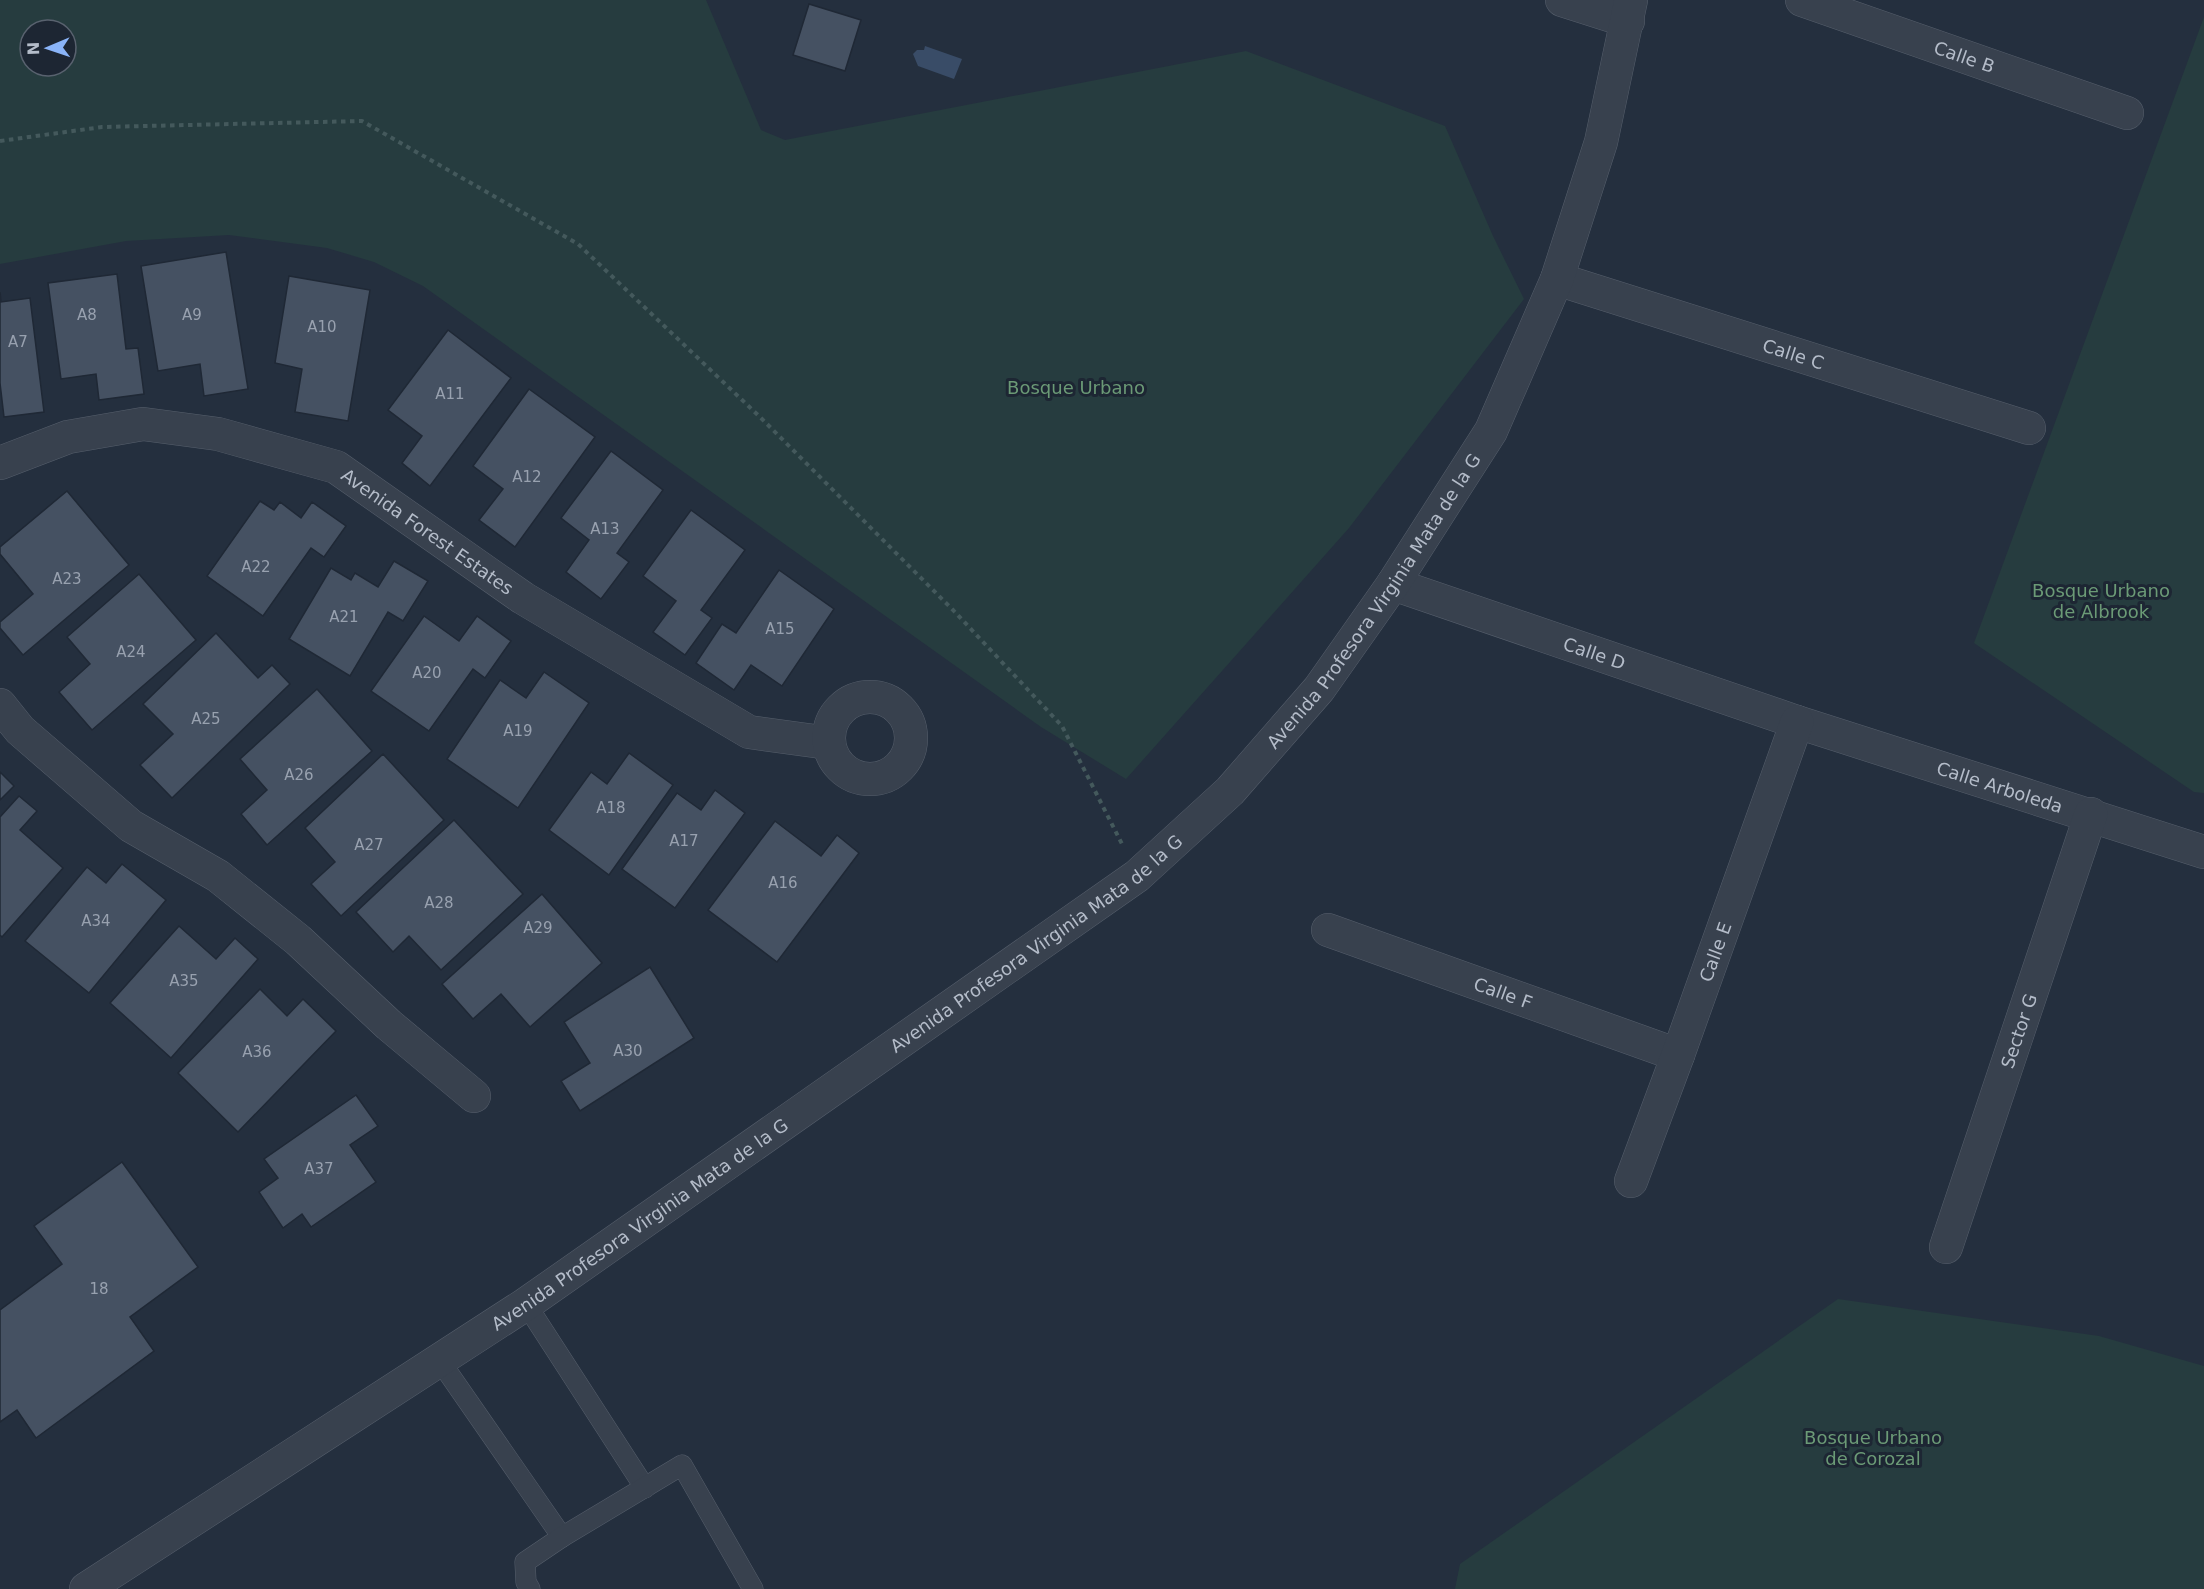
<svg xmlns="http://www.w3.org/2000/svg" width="2204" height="1589" viewBox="0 0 2204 1589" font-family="'DejaVu Sans',sans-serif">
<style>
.green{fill:#263c3f;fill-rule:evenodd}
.water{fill:#394c67}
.building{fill:#455162;stroke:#1f2835;stroke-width:1.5}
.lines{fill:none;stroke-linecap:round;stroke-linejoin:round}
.lane-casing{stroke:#565f6c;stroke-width:21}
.street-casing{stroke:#565f6c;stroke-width:34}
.path{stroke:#44595c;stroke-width:4;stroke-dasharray:4.5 4.5;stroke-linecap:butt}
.lane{stroke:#38414e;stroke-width:20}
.street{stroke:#38414e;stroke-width:33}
.labels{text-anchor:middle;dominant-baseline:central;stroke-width:6;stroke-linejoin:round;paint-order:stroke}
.number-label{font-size:15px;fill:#98a1af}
.street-label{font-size:18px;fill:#b4bcc9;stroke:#1d2633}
.park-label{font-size:18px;fill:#6b9a76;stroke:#1d2633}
</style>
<rect width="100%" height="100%" fill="#242f3e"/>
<g class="green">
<path d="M 0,0 L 706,0 L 761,130 L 785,140 L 1246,51 L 1445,126 L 1493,236 L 1524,299 L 1349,528 L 1126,779 L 1041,727 L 423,286 L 374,262 L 327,248 L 229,235 L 126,241 L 0,264 ZM 30,30 L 66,30 L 66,66 L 30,66 Z"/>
<path d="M 2204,17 L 2204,793 L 2194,792 L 1974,643 Z"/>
<path d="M 1838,1299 L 2099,1336 L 2204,1366 L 2204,1589 L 1455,1589 L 1460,1564 Z"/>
</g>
<path class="water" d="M 925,46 L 962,59 L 954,79 L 918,66 L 913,54 L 917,50 L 924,50 Z"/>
<g class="building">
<path d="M 809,4 L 861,20 L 845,71 L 793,55 Z"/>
<path d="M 226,252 L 248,389 L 204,396 L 200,364 L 158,371 L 141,266 Z"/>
<path d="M 117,274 L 126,349 L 138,348 L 144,394 L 99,400 L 96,374 L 61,379 L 48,283 Z"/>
<path d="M 289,276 L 370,290 L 348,421 L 295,412 L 302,369 L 275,363 Z"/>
<path d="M 0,292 L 1,302 L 30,298 L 44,412 L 4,417 L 0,383 Z"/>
<path d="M 448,330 L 511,378 L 430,486 L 402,463 L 422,436 L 388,410 Z"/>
<path d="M 529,389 L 595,437 L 515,547 L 479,520 L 503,489 L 473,466 Z"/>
<path d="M 611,451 L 663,490 L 617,553 L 629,562 L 601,599 L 566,572 L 589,540 L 561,518 Z"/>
<path d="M 67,491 L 129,565 L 23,655 L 0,628 L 0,622 L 33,594 L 0,554 L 0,547 Z"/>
<path d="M 260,501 L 274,510 L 280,502 L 301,518 L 312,502 L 346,526 L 324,557 L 311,548 L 263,616 L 207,576 Z"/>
<path d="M 691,510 L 745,550 L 701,610 L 712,618 L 685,655 L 653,632 L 676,601 L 643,576 Z"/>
<path d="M 394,561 L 428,581 L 403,621 L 388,612 L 350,676 L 289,639 L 331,568 L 351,580 L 355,573 L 378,587 Z"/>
<path d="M 779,570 L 834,609 L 782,686 L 751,665 L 734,690 L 696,663 L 722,624 L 736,633 Z"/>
<path d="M 139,574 L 196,640 L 92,730 L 59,692 L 90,664 L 67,637 Z"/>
<path d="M 424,616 L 459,641 L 477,616 L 511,641 L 485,678 L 473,669 L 429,731 L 371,691 Z"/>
<path d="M 216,633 L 258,678 L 272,665 L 290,684 L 172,798 L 140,765 L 173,734 L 143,704 Z"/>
<path d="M 544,672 L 589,703 L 518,808 L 447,759 L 500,680 L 526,698 Z"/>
<path d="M 317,689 L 372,751 L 267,845 L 241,814 L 267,790 L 240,759 Z"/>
<path d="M 629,753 L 673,785 L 609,875 L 549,830 L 591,772 L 607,784 Z"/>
<path d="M 383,754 L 444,820 L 341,916 L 311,884 L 335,862 L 305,828 Z"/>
<path d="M 0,772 L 14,786 L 0,800 Z"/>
<path d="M 715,790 L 745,813 L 675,908 L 622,869 L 677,793 L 701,810 Z"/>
<path d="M 19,796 L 37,811 L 20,830 L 63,868 L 2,937 L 0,935 L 0,817 Z"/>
<path d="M 454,820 L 523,894 L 441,970 L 409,936 L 393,952 L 356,912 Z"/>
<path d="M 775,821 L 821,856 L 837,835 L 859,853 L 777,962 L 708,910 Z"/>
<path d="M 122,864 L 166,900 L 89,993 L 25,941 L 87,867 L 106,883 Z"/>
<path d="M 542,894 L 602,963 L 530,1027 L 501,994 L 473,1019 L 442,984 Z"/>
<path d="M 179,926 L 216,959 L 235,938 L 258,959 L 171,1058 L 110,1003 Z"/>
<path d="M 650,967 L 694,1038 L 580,1111 L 561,1081 L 590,1063 L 564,1022 Z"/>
<path d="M 260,989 L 287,1016 L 303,999 L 336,1031 L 238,1132 L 178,1073 Z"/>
<path d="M 356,1095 L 378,1126 L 350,1145 L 376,1182 L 311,1227 L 302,1214 L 283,1228 L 259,1192 L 278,1178 L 264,1159 Z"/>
<path d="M 122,1162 L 198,1267 L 130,1317 L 154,1351 L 36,1438 L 17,1410 L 0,1422 L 0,1310 L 62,1264 L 34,1226 Z"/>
</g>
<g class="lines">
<defs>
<g id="lane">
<path d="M 526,1304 L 645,1488"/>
<path d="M 440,1361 L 562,1537"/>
<path d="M 530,1589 L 526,1582 L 525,1562 L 562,1537 L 682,1465 L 753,1589"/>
</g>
<g id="street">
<path d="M 1562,0 L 1628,21"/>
<path id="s1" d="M 1802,0 L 2127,113"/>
<path id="s2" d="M 1557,279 L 2029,428"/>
<path id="s3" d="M 0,463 L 68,437 L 143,424 L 218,434 L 336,467 L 523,598 L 749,732 L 829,743"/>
<path id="s4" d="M 1393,584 L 1797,722 L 2204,852"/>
<circle cx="870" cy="738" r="41"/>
<path d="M 0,705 L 20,730 L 131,826 L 218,876 L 298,940 L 389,1025 L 474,1096"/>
<path id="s5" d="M 1328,930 L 1678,1055"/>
<path id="s6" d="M 1631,1181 L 1678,1055 L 1797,722"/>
<path id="s7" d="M 1946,1247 L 2091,814"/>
<path id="s8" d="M 86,1589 L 526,1304 L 1137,876 L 1230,791 L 1319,689 L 1393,584 L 1491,431 L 1557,279 L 1601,142 L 1631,0"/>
</g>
</defs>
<use href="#lane" class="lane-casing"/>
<use href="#street" class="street-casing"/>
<path class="path" d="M 0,141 L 102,127 L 362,121 L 578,244 L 761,418 L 953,610 L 1062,726 L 1122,844"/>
<use href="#lane" class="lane"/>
<use href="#street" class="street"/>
</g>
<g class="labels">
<g class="number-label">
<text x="87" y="315">A8</text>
<text x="192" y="315">A9</text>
<text x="322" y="327">A10</text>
<text x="18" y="342">A7</text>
<text x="450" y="394">A11</text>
<text x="527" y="477">A12</text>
<text x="605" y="529">A13</text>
<text x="256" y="567">A22</text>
<text x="67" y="579">A23</text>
<text x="344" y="617">A21</text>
<text x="780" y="629">A15</text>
<text x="131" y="652">A24</text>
<text x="427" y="673">A20</text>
<text x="206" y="719">A25</text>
<text x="518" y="731">A19</text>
<text x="299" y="775">A26</text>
<text x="611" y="808">A18</text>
<text x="684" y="841">A17</text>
<text x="369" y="845">A27</text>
<text x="783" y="883">A16</text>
<text x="439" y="903">A28</text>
<text x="96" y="921">A34</text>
<text x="538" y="928">A29</text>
<text x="184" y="981">A35</text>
<text x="628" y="1051">A30</text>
<text x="257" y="1052">A36</text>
<text x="319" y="1169">A37</text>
<text x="99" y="1289">18</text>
</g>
<g class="street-label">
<text stroke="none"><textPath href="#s1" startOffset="172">Calle B</textPath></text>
<text stroke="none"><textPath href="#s2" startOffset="248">Calle C</textPath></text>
<text stroke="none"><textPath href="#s3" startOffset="459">Avenida Forest Estates</textPath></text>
<text stroke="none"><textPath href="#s8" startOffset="1635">Avenida Profesora Virginia Mata de la G</textPath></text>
<text stroke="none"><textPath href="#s4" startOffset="213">Calle D</textPath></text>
<text stroke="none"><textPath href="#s4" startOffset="640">Calle Arboleda</textPath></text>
<text stroke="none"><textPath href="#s8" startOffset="1149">Avenida Profesora Virginia Mata de la G</textPath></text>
<text stroke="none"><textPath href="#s6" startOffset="244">Calle E</textPath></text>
<text stroke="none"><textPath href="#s5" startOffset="186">Calle F</textPath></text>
<text stroke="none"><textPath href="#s7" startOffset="228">Sector G</textPath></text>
<text stroke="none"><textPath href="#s8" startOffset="663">Avenida Profesora Virginia Mata de la G</textPath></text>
</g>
<g class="park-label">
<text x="1076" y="387">Bosque Urbano</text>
<text x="2101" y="590">Bosque Urbano<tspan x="2101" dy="21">de Albrook</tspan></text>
<text x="1873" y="1437">Bosque Urbano<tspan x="1873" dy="21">de Corozal</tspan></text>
</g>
</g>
<g transform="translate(48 48) rotate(268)"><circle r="28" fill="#1d2633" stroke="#59626f" stroke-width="1.5"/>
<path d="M0-4.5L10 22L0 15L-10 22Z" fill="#8ab4f8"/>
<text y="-9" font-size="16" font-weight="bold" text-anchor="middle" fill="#b4bcc9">N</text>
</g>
</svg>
